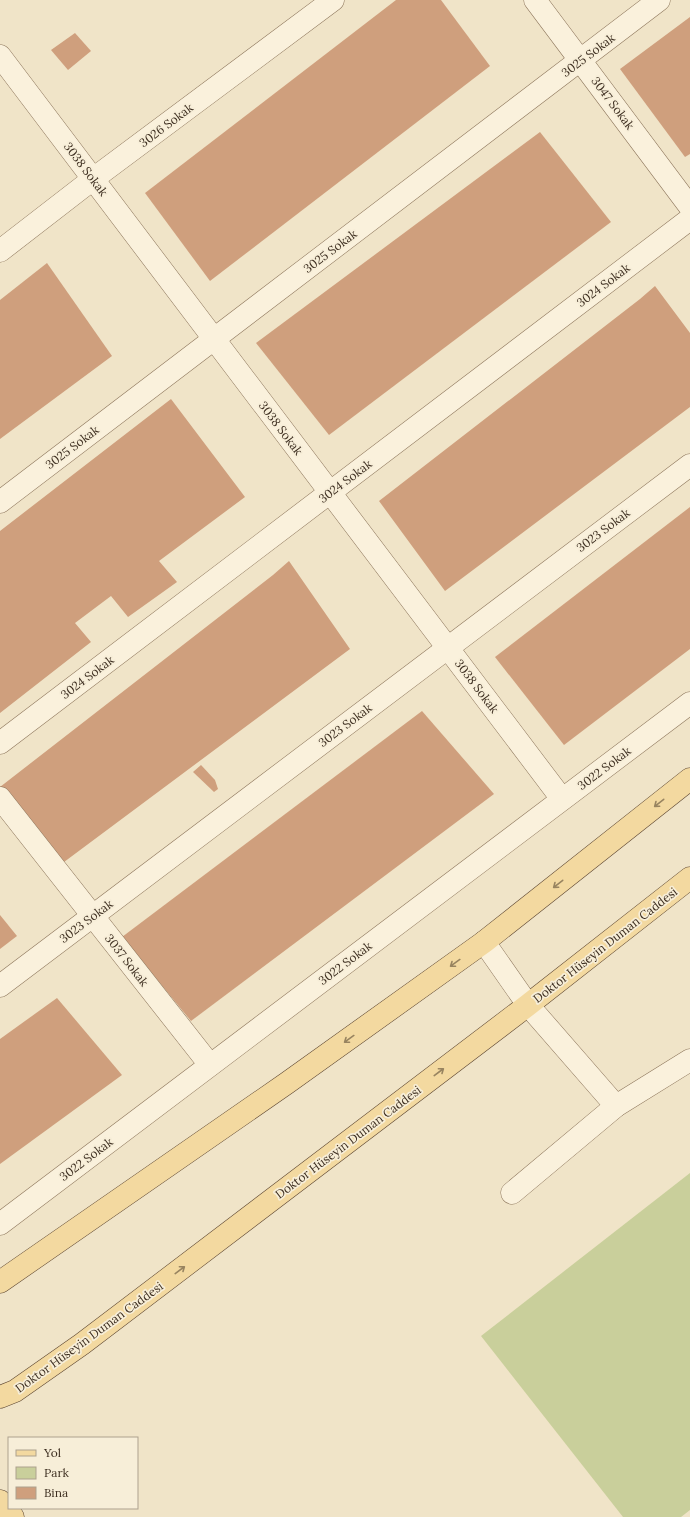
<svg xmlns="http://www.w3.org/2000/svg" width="690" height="1517" viewBox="0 0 690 1517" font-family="Lora,serif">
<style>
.green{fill:#c9cf9b}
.building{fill:#cf9f7d}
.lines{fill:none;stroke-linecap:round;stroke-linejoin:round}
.minor-casing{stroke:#8d765c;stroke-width:23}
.major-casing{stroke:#5b4430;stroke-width:23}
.minor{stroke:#faf1dc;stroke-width:22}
.major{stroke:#f3d9a0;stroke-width:22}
.oneway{stroke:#988460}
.labels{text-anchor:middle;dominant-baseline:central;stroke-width:3.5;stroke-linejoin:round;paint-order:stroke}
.street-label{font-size:12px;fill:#3d2e20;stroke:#f7eed8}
</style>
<rect width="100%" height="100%" fill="#f0e4c8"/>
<path class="green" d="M 690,1173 L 690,1510 L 681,1517 L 623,1517 L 481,1336 Z"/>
<g class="building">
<path d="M 396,0 L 441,0 L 490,66 L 210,281 L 145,193 Z"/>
<path d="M 690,17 L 690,154 L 685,157 L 620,69 Z"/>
<path d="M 75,33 L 91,51 L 68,70 L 51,50 Z"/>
<path d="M 540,132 L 611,222 L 329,435 L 256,343 Z"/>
<path d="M 47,263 L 112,356 L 0,439 L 0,300 Z"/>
<path d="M 655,286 L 690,333 L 690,407 L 445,591 L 379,501 L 640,299 Z"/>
<path d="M 171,399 L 245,497 L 159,561 L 177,582 L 128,617 L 111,596 L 75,623 L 91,642 L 0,713 L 0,531 Z"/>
<path d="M 690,507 L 690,649 L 564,745 L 495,657 Z"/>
<path d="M 289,561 L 350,649 L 56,868 L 0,790 L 0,787 L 273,575 Z"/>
<path d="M 422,711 L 494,794 L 191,1021 L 122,937 Z"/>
<path d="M 201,765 L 215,780 L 218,789 L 214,792 L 193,772 Z"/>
<path d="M 0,915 L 17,936 L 0,949 Z"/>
<path d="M 57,998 L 122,1075 L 0,1164 L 0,1039 Z"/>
</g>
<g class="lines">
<defs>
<g id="minor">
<path d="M 535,0 L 690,207"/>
<path d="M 0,56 L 562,799"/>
<path d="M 0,251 L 93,179 L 333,0"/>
<path d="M 0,502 L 659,0"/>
<path d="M 0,743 L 690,219"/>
<path d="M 0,798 L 210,1065"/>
<path d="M 484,942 L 528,1005 L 616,1106"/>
<path d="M 0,986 L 690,465"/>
<path d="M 512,1193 L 616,1106 L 690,1060"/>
<path d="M 0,1224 L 690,703"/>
</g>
<g id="major">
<path d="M 0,1282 L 287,1083 L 484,942 L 690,779"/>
<path d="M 0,1397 L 15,1391 L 82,1344 L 528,1005 L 690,878"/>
<path d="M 0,1501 L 13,1517"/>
</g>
</defs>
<use href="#minor" class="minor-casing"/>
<use href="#major" class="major-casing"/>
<use href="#minor" class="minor"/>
<use href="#major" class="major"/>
</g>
<defs><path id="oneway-shaft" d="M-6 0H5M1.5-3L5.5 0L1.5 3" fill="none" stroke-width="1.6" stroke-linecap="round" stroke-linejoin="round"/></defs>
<g class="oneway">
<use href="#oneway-shaft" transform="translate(659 803) rotate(142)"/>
<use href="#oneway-shaft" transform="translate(558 884) rotate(142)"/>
<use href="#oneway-shaft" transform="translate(455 963) rotate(144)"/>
<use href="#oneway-shaft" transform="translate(349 1039) rotate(144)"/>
<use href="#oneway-shaft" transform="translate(439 1072) rotate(-37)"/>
<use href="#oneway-shaft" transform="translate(180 1270) rotate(-37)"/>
</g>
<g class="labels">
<g class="street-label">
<text transform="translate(588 55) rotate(-37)">3025 Sokak</text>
<text transform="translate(613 103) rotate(53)">3047 Sokak</text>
<text transform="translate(166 125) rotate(-37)">3026 Sokak</text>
<text transform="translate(86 169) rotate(53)">3038 Sokak</text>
<text transform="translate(330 251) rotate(-37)">3025 Sokak</text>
<text transform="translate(603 285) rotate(-37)">3024 Sokak</text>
<text transform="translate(281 428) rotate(53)">3038 Sokak</text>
<text transform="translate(72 447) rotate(-37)">3025 Sokak</text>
<text transform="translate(345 481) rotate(-37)">3024 Sokak</text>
<text transform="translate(603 530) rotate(-37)">3023 Sokak</text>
<text transform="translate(87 677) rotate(-37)">3024 Sokak</text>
<text transform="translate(477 686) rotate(53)">3038 Sokak</text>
<text transform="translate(345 725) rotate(-37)">3023 Sokak</text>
<text transform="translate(604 768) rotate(-37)">3022 Sokak</text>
<text transform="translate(86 921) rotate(-37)">3023 Sokak</text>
<text transform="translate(605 945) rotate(-38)">Doktor Hüseyin Duman Caddesi</text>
<text transform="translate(127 960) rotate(52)">3037 Sokak</text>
<text transform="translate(345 963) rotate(-37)">3022 Sokak</text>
<text transform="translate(348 1142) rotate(-37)">Doktor Hüseyin Duman Caddesi</text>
<text transform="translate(86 1159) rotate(-37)">3022 Sokak</text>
<text transform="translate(89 1337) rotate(-36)">Doktor Hüseyin Duman Caddesi</text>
</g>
</g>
<rect x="8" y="1437" width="130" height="72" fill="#f7eed8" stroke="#ada18e"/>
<rect x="16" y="1450" width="20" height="6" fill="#f3d9a0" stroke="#ada18e"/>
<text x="44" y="1457" font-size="12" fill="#3d2e20">Yol</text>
<rect x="16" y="1467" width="20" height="12" fill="#c9cf9b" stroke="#ada18e"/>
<text x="44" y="1477" font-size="12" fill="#3d2e20">Park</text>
<rect x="16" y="1487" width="20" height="12" fill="#cf9f7d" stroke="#ada18e"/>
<text x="44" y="1497" font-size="12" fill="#3d2e20">Bina</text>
</svg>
